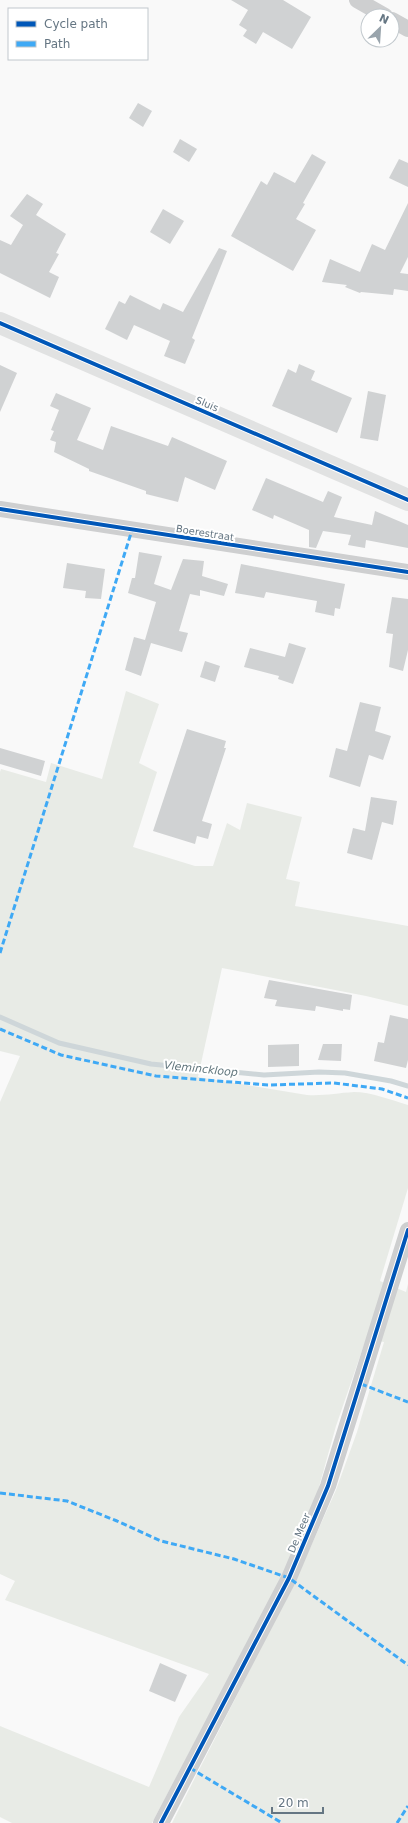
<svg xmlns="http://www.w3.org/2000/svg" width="408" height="1823" viewBox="0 0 408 1823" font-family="'DejaVu Sans',sans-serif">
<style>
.green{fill:#e8ebe6}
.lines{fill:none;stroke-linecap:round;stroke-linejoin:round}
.stream{stroke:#ced6d9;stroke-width:5}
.building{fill:#d0d2d3}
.street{stroke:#cecfd0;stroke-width:16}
.secondary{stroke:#e1e2e2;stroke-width:22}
.quiet{stroke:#3fa9f5;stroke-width:3;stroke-dasharray:6 3;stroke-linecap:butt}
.cycleway-casing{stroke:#fff;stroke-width:6}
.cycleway{stroke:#0057b8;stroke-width:4}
.labels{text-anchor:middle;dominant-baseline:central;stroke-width:4;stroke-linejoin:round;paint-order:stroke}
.street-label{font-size:10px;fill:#657683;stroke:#fff}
.water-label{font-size:11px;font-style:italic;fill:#60757c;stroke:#fff}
</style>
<rect width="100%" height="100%" fill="#f9f9f9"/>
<path class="green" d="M 126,691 L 159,704 L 139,763 L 157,772 L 133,847 L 195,866 L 213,866 L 227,823 L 240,830 L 247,803 L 302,817 L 286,879 L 300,882 L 295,906 L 408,926 L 408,1006 L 366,996 L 222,968 L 198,1077 L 307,1095 C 324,1096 337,1093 354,1092 C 371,1092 391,1100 408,1105 L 408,1188 L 380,1281 L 406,1292 L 408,1284 L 408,1823 L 172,1823 L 299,1573 L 336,1490 L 357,1432 L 384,1342 L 366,1339 L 336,1426 L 317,1494 L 289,1563 L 152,1823 L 12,1823 L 0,1817 L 0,1726 L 149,1787 L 179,1717 L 209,1674 L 5,1600 L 15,1581 L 0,1574 L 0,1102 L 20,1056 L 0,1051 L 0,772 L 1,769 L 46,782 L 51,763 L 102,779 Z"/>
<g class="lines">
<path class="stream" d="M 0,1017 L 59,1043 L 151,1064 L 264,1075 L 319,1072 L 345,1073 L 391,1081 L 408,1086"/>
</g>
<g class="building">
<path d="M 231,0 L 283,0 L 311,17 L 292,49 L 263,32 L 256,44 L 243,36 L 247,30 L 239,25 L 248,10 Z"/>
<path d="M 138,103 L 152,111 L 143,127 L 129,118 Z"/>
<path d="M 180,139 L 197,149 L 189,162 L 173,152 Z"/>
<path d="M 312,154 L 326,162 L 303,203 L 305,204 L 296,219 L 316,230 L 293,271 L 231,236 L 261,181 L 267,185 L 274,172 L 295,183 Z"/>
<path d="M 399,159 L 408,163 L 408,187 L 389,178 Z"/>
<path d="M 27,194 L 43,204 L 36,215 L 66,234 L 56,253 L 59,254 L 49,272 L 59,277 L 50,298 L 0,273 L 0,240 L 11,245 L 23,225 L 10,216 Z"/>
<path d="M 408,203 L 408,257 L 400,273 L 408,274 L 408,291 L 394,289 L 393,295 L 361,292 L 360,293 L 345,287 L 347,285 L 322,282 L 330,259 L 360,272 L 372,244 L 385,250 Z"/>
<path d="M 163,209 L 184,221 L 170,244 L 150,232 Z"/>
<path d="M 219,248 L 227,251 L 192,338 L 195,340 L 185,364 L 164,356 L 170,341 L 134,325 L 127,340 L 105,329 L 119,301 L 125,304 L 130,295 L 160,310 L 163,303 L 183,312 Z"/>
<path d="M 299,364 L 315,371 L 311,380 L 352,398 L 337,433 L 272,406 L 288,369 L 296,373 Z"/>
<path d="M 0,365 L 17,373 L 0,412 Z"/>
<path d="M 368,391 L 386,395 L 378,441 L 360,438 Z"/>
<path d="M 56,393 L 91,408 L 77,440 L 103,450 L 111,426 L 168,446 L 172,437 L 227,461 L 215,490 L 185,477 L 178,502 L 146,494 L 146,491 L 89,471 L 89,469 L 54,452 L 56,442 L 50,440 L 54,431 L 51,430 L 59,410 L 50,406 Z"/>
<path d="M 266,478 L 323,502 L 328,491 L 342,497 L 334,517 L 372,525 L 375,511 L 408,525 L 408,548 L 366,540 L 365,548 L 348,545 L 351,535 L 323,531 L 316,548 L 309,547 L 309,530 L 274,515 L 273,519 L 252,510 Z"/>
<path d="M 139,552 L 162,556 L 154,584 L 171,590 L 183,559 L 204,561 L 202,576 L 228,584 L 224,596 L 200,590 L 200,596 L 190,594 L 179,631 L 188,633 L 182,652 L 151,643 L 141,676 L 125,670 L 134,637 L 145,640 L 156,602 L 128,593 L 132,578 L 135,578 Z"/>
<path d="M 67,563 L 105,569 L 101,599 L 85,598 L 86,591 L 63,588 Z"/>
<path d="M 241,564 L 345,584 L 340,609 L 335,608 L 334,616 L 315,612 L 317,601 L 266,592 L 264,598 L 235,593 Z"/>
<path d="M 392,597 L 408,599 L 408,650 L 403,671 L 389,667 L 393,634 L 386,633 Z"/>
<path d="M 289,643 L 306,648 L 293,684 L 278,679 L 279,676 L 244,667 L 250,648 L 285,657 Z"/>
<path d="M 205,661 L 220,666 L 215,682 L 200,677 Z"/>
<path d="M 360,702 L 381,707 L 375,731 L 391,736 L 383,760 L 369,755 L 360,787 L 329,777 L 336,748 L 347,751 Z"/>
<path d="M 187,729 L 226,741 L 224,748 L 226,748 L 202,821 L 212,824 L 208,839 L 197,836 L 195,844 L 153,831 Z"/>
<path d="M 0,748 L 45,761 L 41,776 L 0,764 Z"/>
<path d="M 371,797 L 397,801 L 393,825 L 382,822 L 372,860 L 347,853 L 353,828 L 365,831 Z"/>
<path d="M 269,980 L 352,995 L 350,1010 L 343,1009 L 343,1011 L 316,1006 L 315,1011 L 275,1006 L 277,1000 L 264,998 Z"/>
<path d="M 390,1015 L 408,1019 L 408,1060 L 406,1068 L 374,1061 L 378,1042 L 384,1043 Z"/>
<path d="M 299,1044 L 299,1066 L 268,1067 L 268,1045 Z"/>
<path d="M 323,1044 L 342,1044 L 341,1061 L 318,1060 Z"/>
<path d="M 160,1663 L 187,1675 L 175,1702 L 149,1691 Z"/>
</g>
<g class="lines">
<g class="street">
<path d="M 357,0 L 385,16"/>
<path d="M 392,20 L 408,29"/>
<path d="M 0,509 L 408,572"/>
<path d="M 161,1823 L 289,1578 L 328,1486 L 408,1230"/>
</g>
<path class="secondary" d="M 0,323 L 408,500"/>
<g class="quiet">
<path d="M 0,953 L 132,530"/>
<path d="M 0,1029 L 61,1055 L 156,1076 L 268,1085 L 334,1083 L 382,1089 L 408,1098"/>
<path d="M 361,1384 L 408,1402"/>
<path d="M 0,1493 L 67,1501 L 117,1521 L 161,1541 L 234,1559 L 289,1578 L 408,1665"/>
<path d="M 190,1768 L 282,1823"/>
<path d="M 397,1823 L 408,1806"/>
</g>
<defs>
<g id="cycleway">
<path d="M 0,323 L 408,500"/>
<path d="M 0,509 L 408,572"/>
<path d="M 161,1823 L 289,1578 L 328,1486 L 408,1230"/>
</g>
</defs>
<use href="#cycleway" class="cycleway-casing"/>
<use href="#cycleway" class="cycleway"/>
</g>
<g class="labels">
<g class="street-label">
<text transform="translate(207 404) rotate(23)">Sluis</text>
<text transform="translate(205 533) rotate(9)">Boerestraat</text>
<text transform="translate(299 1533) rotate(-67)">De Meer</text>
</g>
<g class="water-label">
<text transform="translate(201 1069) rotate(6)">Vleminckloop</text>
</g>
</g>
<rect x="8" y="8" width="140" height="52" fill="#ffffff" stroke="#c1c8cd"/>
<rect x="16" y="21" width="20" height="6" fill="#0057b8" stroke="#c1c8cd"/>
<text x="44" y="28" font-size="12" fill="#657683">Cycle path</text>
<rect x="16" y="41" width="20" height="6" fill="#3fa9f5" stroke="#c1c8cd"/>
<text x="44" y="48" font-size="12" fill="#657683">Path</text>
<g transform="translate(380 28) rotate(25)"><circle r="19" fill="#ffffff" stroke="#c1c8cd"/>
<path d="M0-3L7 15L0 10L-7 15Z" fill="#99a4ac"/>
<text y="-6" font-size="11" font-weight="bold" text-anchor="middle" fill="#657683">N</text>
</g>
<path d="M272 1807v6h51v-6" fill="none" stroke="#657683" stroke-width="2"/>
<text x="278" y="1807" font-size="12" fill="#657683" stroke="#ffffff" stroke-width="3" paint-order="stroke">20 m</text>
</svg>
